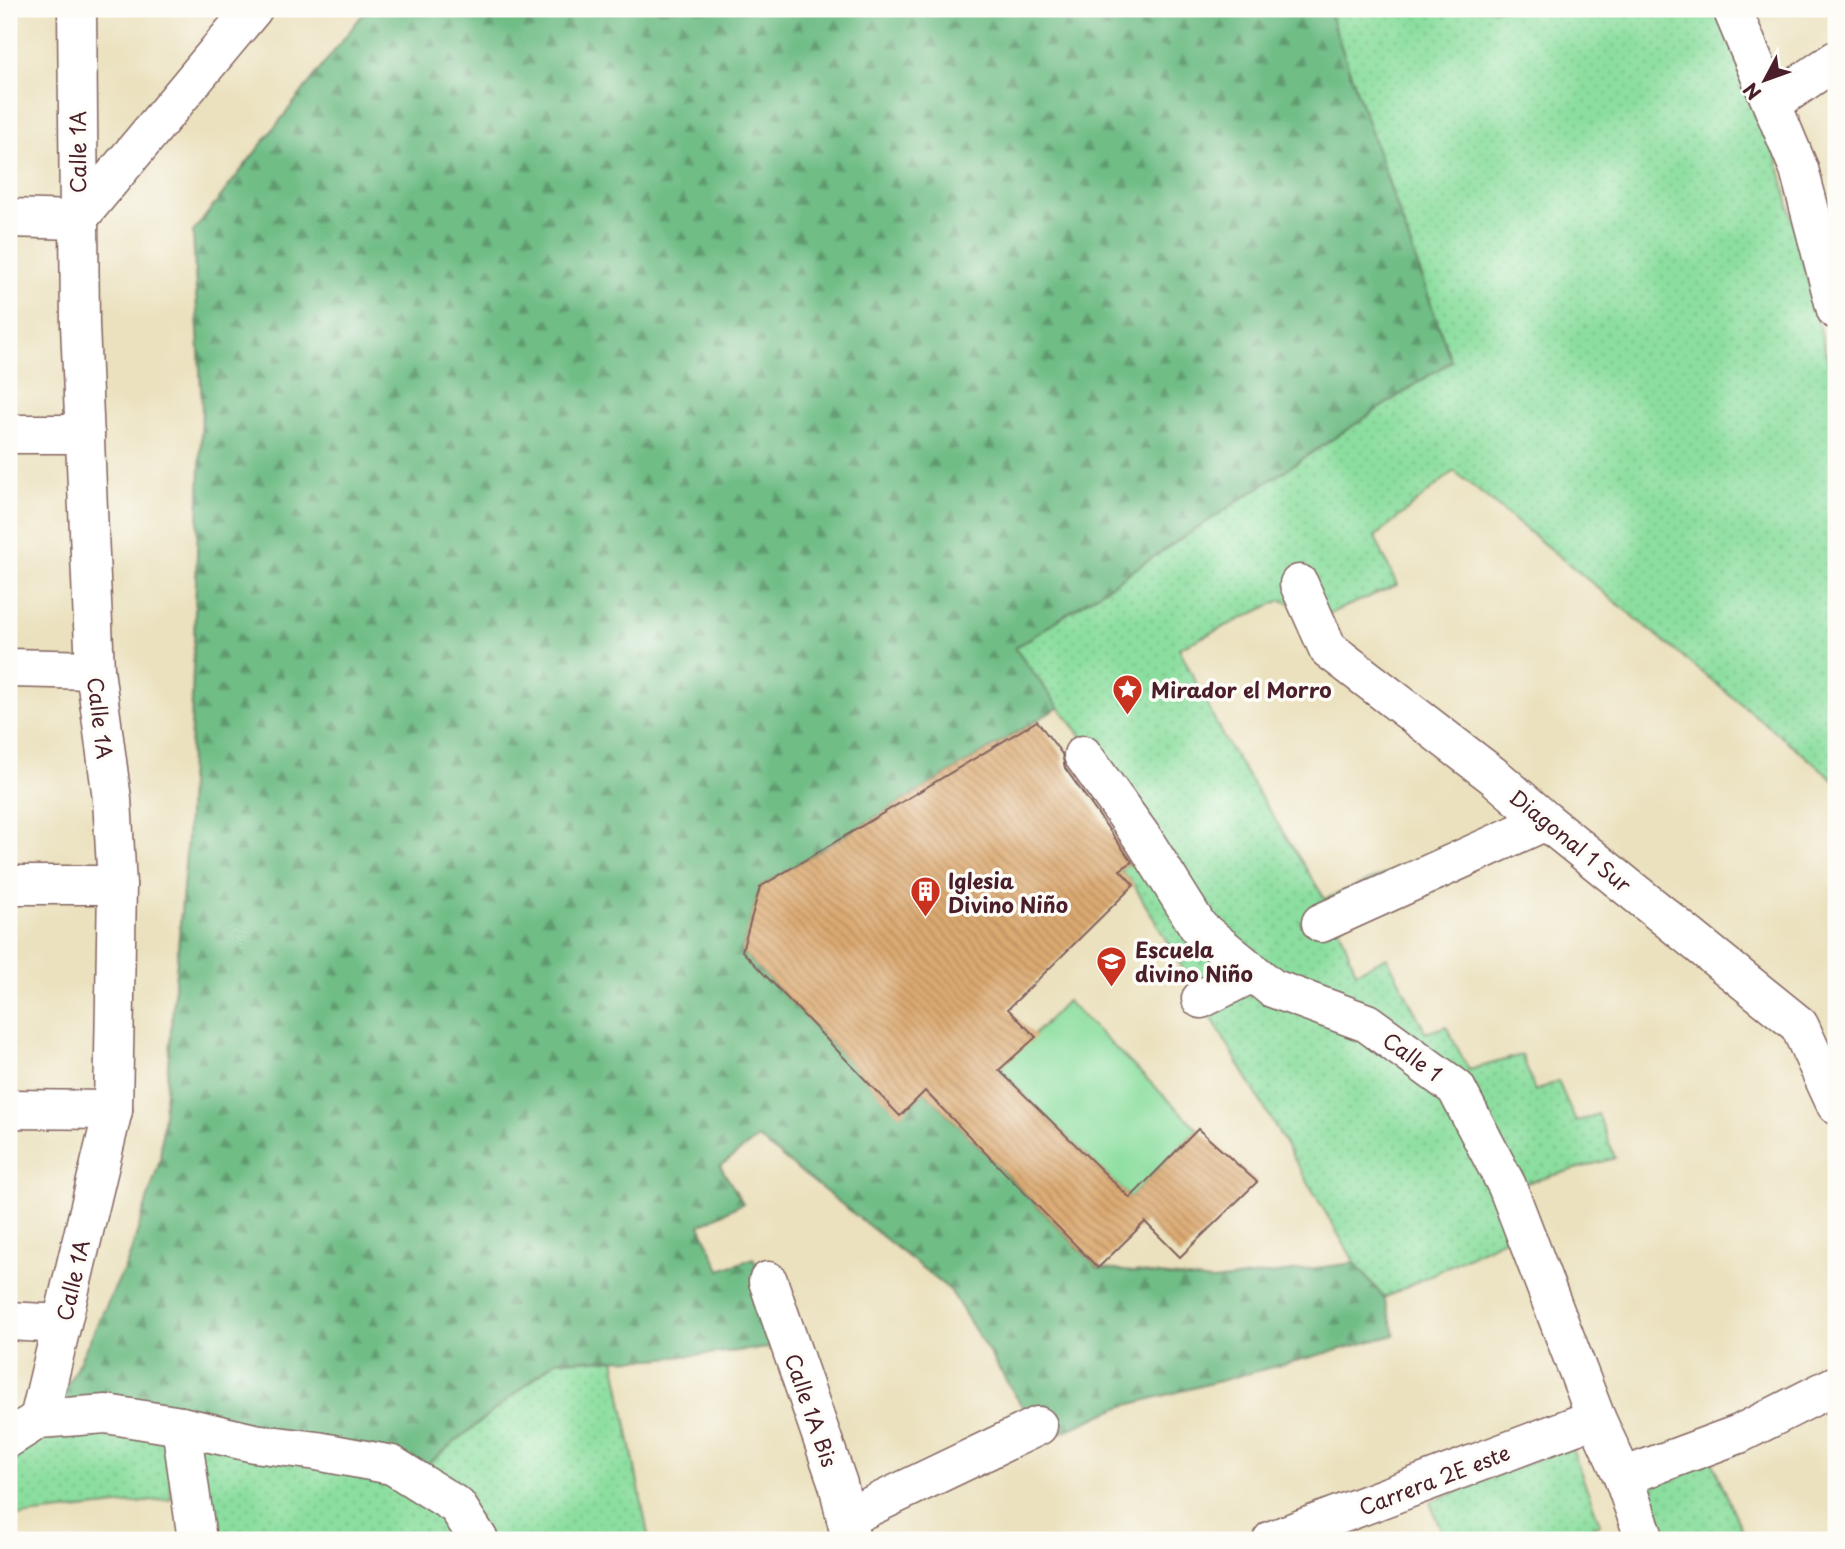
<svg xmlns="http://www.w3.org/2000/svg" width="1845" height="1549" viewBox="0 0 1845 1549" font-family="'Playpen Sans',sans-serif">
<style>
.grass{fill:url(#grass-dots);stroke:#6a7e65;stroke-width:2}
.forest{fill:url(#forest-firs);stroke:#5d6e58;stroke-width:2}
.park{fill:#8bde9f;stroke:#6a7e65;stroke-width:2}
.building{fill:url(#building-back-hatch)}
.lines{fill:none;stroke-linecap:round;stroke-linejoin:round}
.minor-casing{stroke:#82635e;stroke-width:41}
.minor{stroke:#fff;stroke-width:38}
.labels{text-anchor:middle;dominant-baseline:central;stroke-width:7;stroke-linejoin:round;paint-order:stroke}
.street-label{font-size:21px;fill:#4a1f2b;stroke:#fdfcf7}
.poi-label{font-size:21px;font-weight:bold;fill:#4a1f2b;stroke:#fdfcf7;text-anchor:start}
</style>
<defs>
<pattern id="grass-dots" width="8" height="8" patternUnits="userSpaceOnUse" patternTransform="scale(1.75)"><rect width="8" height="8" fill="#8bde9f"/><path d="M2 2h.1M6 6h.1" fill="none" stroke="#79be89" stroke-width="1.8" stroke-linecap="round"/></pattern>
<pattern id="forest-firs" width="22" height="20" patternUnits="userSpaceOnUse" patternTransform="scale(1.75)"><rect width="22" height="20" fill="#70bd86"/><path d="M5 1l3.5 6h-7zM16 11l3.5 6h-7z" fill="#5e996e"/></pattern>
<pattern id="building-back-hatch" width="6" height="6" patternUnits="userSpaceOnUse" patternTransform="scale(1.75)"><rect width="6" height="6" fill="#dcaa72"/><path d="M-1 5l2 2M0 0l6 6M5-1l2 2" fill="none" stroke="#b48a5e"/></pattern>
</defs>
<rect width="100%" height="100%" fill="#fdfcf7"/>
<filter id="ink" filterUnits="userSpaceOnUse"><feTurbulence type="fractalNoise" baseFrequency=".0143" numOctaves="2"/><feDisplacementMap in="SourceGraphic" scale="14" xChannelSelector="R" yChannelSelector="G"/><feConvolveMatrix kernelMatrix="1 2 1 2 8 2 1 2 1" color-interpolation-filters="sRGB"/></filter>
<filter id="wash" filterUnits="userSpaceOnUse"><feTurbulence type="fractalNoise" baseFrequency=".00686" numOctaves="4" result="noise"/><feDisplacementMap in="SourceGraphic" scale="28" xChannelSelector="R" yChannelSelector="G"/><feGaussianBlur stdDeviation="1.57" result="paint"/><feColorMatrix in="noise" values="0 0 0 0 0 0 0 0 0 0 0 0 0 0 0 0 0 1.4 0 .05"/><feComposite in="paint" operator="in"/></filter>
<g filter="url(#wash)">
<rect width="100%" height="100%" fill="#ebe1be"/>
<g class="grass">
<path d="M 1328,9 L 1719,9 L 1765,110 L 1836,393 L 1836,781 L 1454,471 L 1375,537 L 1397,585 L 1326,615 L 1281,600 L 1179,648 L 1223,737 L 1325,899 L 1518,819 L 1339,927 L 1356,972 L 1387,957 L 1426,1033 L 1446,1026 L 1469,1070 L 1522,1055 L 1535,1091 L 1558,1081 L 1576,1122 L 1598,1114 L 1615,1158 L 1515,1186 L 1462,1082 L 1275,975 L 1205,921 L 1086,742 L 1014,649 L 1451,361 Z"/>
<path d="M 1138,857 L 1193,936 L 1365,1035 L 1449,1094 L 1514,1234 L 1384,1298 L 1355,1263 L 1134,885 L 1120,870 Z"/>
<path d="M 614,1359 L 649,1540 L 487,1540 L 420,1470 L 557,1360 Z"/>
<path d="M 41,1428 L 169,1435 L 171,1499 L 9,1517 L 9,1448 Z"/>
<path d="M 192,1442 L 387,1474 L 450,1514 L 468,1540 L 210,1540 Z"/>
<path d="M 1571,1446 L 1600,1524 L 1562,1540 L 1445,1540 L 1430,1502 Z"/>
<path d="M 1710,1456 L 1746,1540 L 1656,1540 L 1635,1483 Z"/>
</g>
<path class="forest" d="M 367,9 L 1328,9 L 1451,361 L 1015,648 L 1059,707 L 760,887 L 742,951 L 900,1115 L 925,1091 L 1098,1268 L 1213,1281 L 1355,1263 L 1384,1298 L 1395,1335 L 1120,1407 L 1049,1438 L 1025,1411 L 950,1290 L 758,1138 L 720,1166 L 743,1203 L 700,1225 L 720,1270 L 754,1258 L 779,1347 L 653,1359 L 557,1360 L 420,1470 L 58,1405 L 128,1261 L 160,1160 L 187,841 L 202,410 L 193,232 Z"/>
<path class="park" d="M 1067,1001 L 1198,1129 L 1130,1198 L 999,1070 Z"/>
<g id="blocks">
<path class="building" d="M 1037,721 L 1062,754 L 1065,768 L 1132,862 L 1120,870 L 1134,885 L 1008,1009 L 1036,1037 L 999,1070 L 1130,1198 L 1198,1129 L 1257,1182 L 1180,1257 L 1145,1222 L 1098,1268 L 925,1091 L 900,1116 L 742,951 L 760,887 Z"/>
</g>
</g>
<g filter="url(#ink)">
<use href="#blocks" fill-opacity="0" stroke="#82635e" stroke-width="2"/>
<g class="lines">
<defs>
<g id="minor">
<path d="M 1732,9 L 1799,169 L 1836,310"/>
<path d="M 1773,103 L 1836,60"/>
<path d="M 9,218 L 77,220 L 253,9"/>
<path d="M 9,434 L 85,434"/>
<path d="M 1299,584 L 1328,649 L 1495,777 L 1546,821 L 1799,1025 L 1836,1105"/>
<path d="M 9,668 L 95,670"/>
<path d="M 1083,755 L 1144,840 L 1199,928 L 1272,988 L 1367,1023 L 1456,1088 L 1507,1186 L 1596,1418 L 1623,1477 L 1645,1540"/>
<path d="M 9,885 L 117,885"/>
<path d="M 1321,923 L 1546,821"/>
<path d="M 1201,999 L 1252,973"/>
<path d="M 9,1109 L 113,1110"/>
<path d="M 768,1281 L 838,1484 L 851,1540"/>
<path d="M 9,1321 L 61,1324"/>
<path d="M 39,1419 L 113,1110 L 117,885 L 112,799 L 95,670 L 80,325 L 77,9"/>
<path d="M 181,1426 L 197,1540"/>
<path d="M 9,1438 L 39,1419 L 106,1414 L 181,1426 L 254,1443 L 317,1451 L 392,1465 L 457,1506 L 479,1540"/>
<path d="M 1623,1477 L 1739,1434 L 1836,1385"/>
<path d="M 846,1518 L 1038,1426"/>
<path d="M 1272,1540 L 1596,1418"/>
</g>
</defs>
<use href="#minor" class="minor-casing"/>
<use href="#minor" class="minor"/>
</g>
</g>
<defs>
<symbol id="sight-pin" viewBox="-11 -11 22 30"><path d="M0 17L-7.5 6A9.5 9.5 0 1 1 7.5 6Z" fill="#c8321e" stroke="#fdfcf7"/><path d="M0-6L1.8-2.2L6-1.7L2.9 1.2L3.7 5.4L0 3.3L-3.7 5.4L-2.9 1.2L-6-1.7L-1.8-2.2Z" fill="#fff"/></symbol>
<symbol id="building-pin" viewBox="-11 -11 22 30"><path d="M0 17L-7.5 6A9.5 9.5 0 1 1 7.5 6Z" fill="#c8321e" stroke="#fdfcf7"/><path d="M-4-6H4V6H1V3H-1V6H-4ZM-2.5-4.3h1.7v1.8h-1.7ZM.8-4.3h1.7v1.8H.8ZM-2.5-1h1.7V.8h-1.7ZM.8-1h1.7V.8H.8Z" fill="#fff"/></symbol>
<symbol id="school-pin" viewBox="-11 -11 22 30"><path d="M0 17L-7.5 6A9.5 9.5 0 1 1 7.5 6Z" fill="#c8321e" stroke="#fdfcf7"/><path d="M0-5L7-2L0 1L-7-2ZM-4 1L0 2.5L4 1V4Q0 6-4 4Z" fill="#fff"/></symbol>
</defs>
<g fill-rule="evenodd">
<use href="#sight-pin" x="1110" y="672" width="35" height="47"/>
<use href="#building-pin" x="908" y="874" width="35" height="47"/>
<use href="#school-pin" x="1094" y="944" width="35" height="47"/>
</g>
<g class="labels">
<g class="street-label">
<text transform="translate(77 152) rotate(-90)">Calle 1A</text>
<text transform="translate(101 718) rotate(83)">Calle 1A</text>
<text transform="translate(1571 840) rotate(39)">Diagonal 1 Sur</text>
<text transform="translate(1413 1056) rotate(36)">Calle 1</text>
<text transform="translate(72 1280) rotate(-77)">Calle 1A</text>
<text transform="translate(812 1410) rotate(71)">Calle 1A Bis</text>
<text transform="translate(1434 1479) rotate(-21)">Carrera 2E este</text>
</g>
<g class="poi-label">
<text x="1151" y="689">Mirador el Morro</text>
<text x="948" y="880">Iglesia<tspan x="948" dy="24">Divino Niño</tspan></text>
<text x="1135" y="949">Escuela<tspan x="1135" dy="24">divino Niño</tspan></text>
</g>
</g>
<rect width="1845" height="1549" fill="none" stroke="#fdfcf7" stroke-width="35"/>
<g transform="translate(1765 80) rotate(229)" stroke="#fdfcf7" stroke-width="5" paint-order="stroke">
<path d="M0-5L12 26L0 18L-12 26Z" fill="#4a1f2b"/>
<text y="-10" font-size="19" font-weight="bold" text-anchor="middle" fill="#4a1f2b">N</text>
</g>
</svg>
